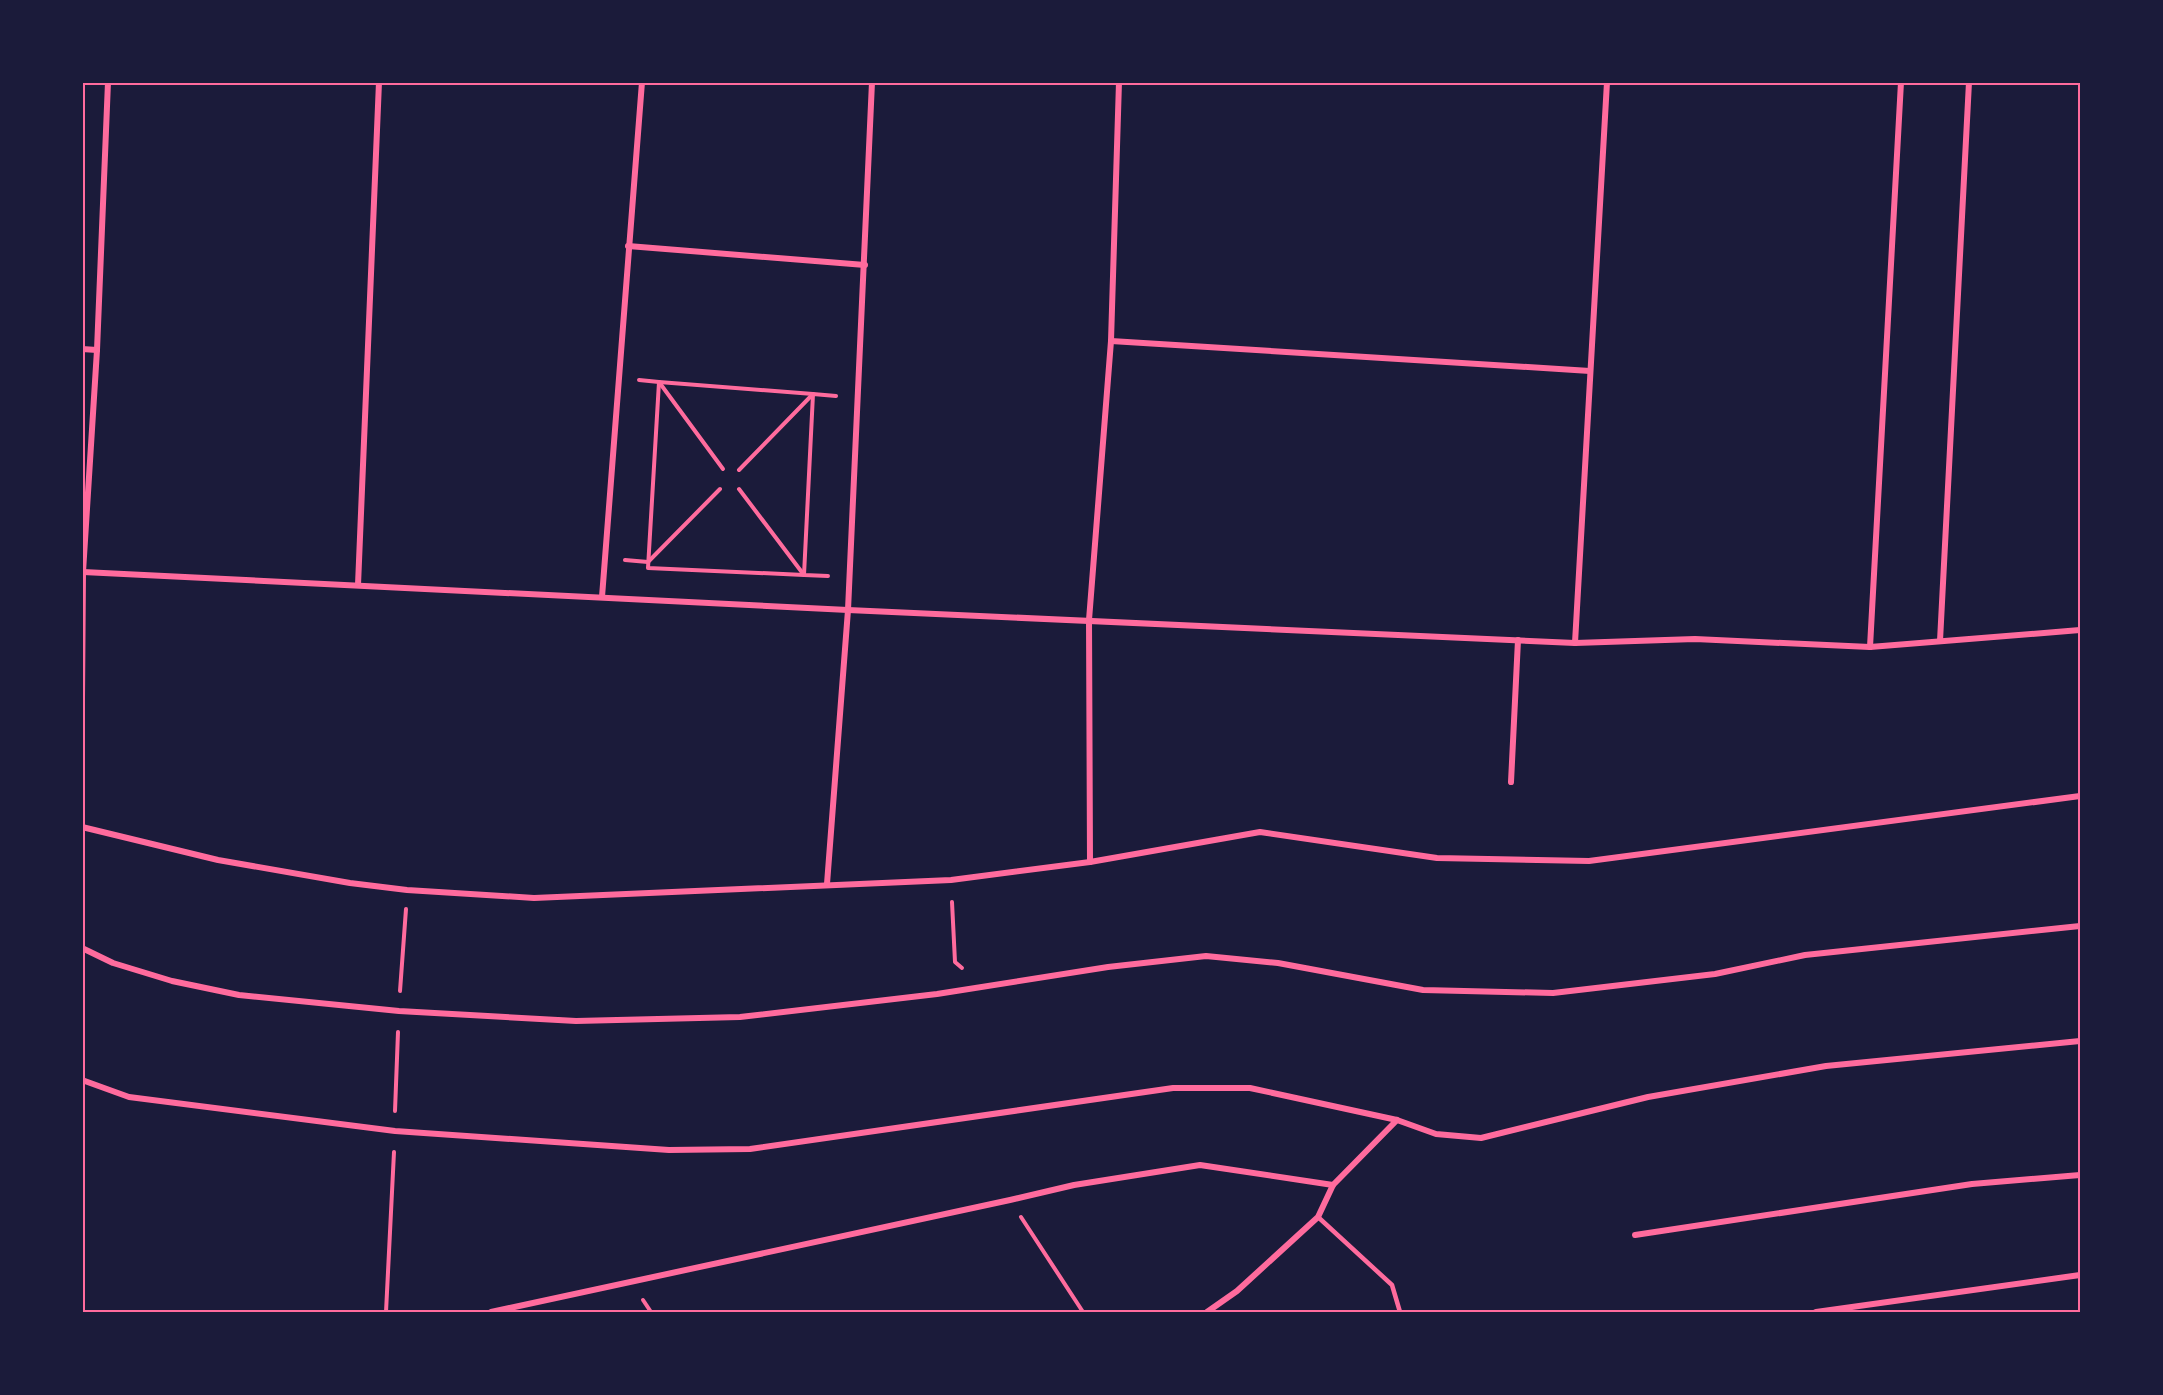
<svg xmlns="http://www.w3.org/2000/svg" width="2163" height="1395" viewBox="0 0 2163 1395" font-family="Jost,sans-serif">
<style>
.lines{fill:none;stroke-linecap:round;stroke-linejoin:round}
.path{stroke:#ff6b9d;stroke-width:4}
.service{stroke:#ff6b9d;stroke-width:4.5}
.minor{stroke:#ff6b9d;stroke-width:6}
.neatline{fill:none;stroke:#ff6b9d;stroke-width:2}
</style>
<rect width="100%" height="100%" fill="#1b1b3a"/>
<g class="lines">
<g class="path">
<path d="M 639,380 L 659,382 L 723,469"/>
<path d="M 659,382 L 813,394 L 804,575 L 648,568 Z"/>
<path d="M 739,470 L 813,394 L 836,396"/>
<path d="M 739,489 L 804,575 L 828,576"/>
<path d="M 625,560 L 648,562 L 720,489"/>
<path d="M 952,902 L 955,962 L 962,968"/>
<path d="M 400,991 L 406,909"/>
<path d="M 395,1111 L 398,1032"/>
<path d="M 1021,1217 L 1083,1312"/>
<path d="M 643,1300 L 651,1312"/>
<path d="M 386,1312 L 394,1152"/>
</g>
<path class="service" d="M 1318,1217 L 1392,1285 L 1400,1312"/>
<g class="minor">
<path d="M 628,246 L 865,265"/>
<path d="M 1111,341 L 1590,371"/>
<path d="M 82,349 L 97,350"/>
<path d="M 83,572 L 848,610 L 1575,643 L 1695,639 L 1870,647 L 2080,630"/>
<path d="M 358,585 L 379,82"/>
<path d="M 602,597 L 642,82"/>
<path d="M 1940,641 L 1969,82"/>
<path d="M 1575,643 L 1607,82"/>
<path d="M 1870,647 L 1901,82"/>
<path d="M 82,698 L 83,572 L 97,350 L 108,82"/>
<path d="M 1511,782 L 1518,640"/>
<path d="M 82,827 L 218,860 L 350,883 L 407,890 L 534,898 L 951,880 L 1090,862 L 1260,832 L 1437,858 L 1589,861 L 2080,796"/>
<path d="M 1090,862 L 1089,620 L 1111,341 L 1119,82"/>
<path d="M 827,884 L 848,610 L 872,82"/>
<path d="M 82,948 L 113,963 L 172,981 L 239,995 L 399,1011 L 576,1021 L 740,1017 L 937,994 L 1108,967 L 1206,956 L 1278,963 L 1423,990 L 1553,993 L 1715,974 L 1805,955 L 2080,926"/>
<path d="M 82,1080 L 129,1097 L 395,1131 L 669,1150 L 750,1149 L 1173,1088 L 1250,1088 L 1397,1120 L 1436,1134 L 1481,1138 L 1648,1097 L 1826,1066 L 2080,1041"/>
<path d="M 1635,1235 L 1972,1184 L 2080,1175"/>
<path d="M 491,1312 L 1010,1200 L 1074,1185 L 1200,1165 L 1333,1185"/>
<path d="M 1207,1312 L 1237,1291 L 1318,1217 L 1333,1185 L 1397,1120"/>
<path d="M 1816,1312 L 2080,1275"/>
</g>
</g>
<rect width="2163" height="1395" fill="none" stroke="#1b1b3a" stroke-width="168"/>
<rect x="84" y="84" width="1995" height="1227" class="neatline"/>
</svg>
